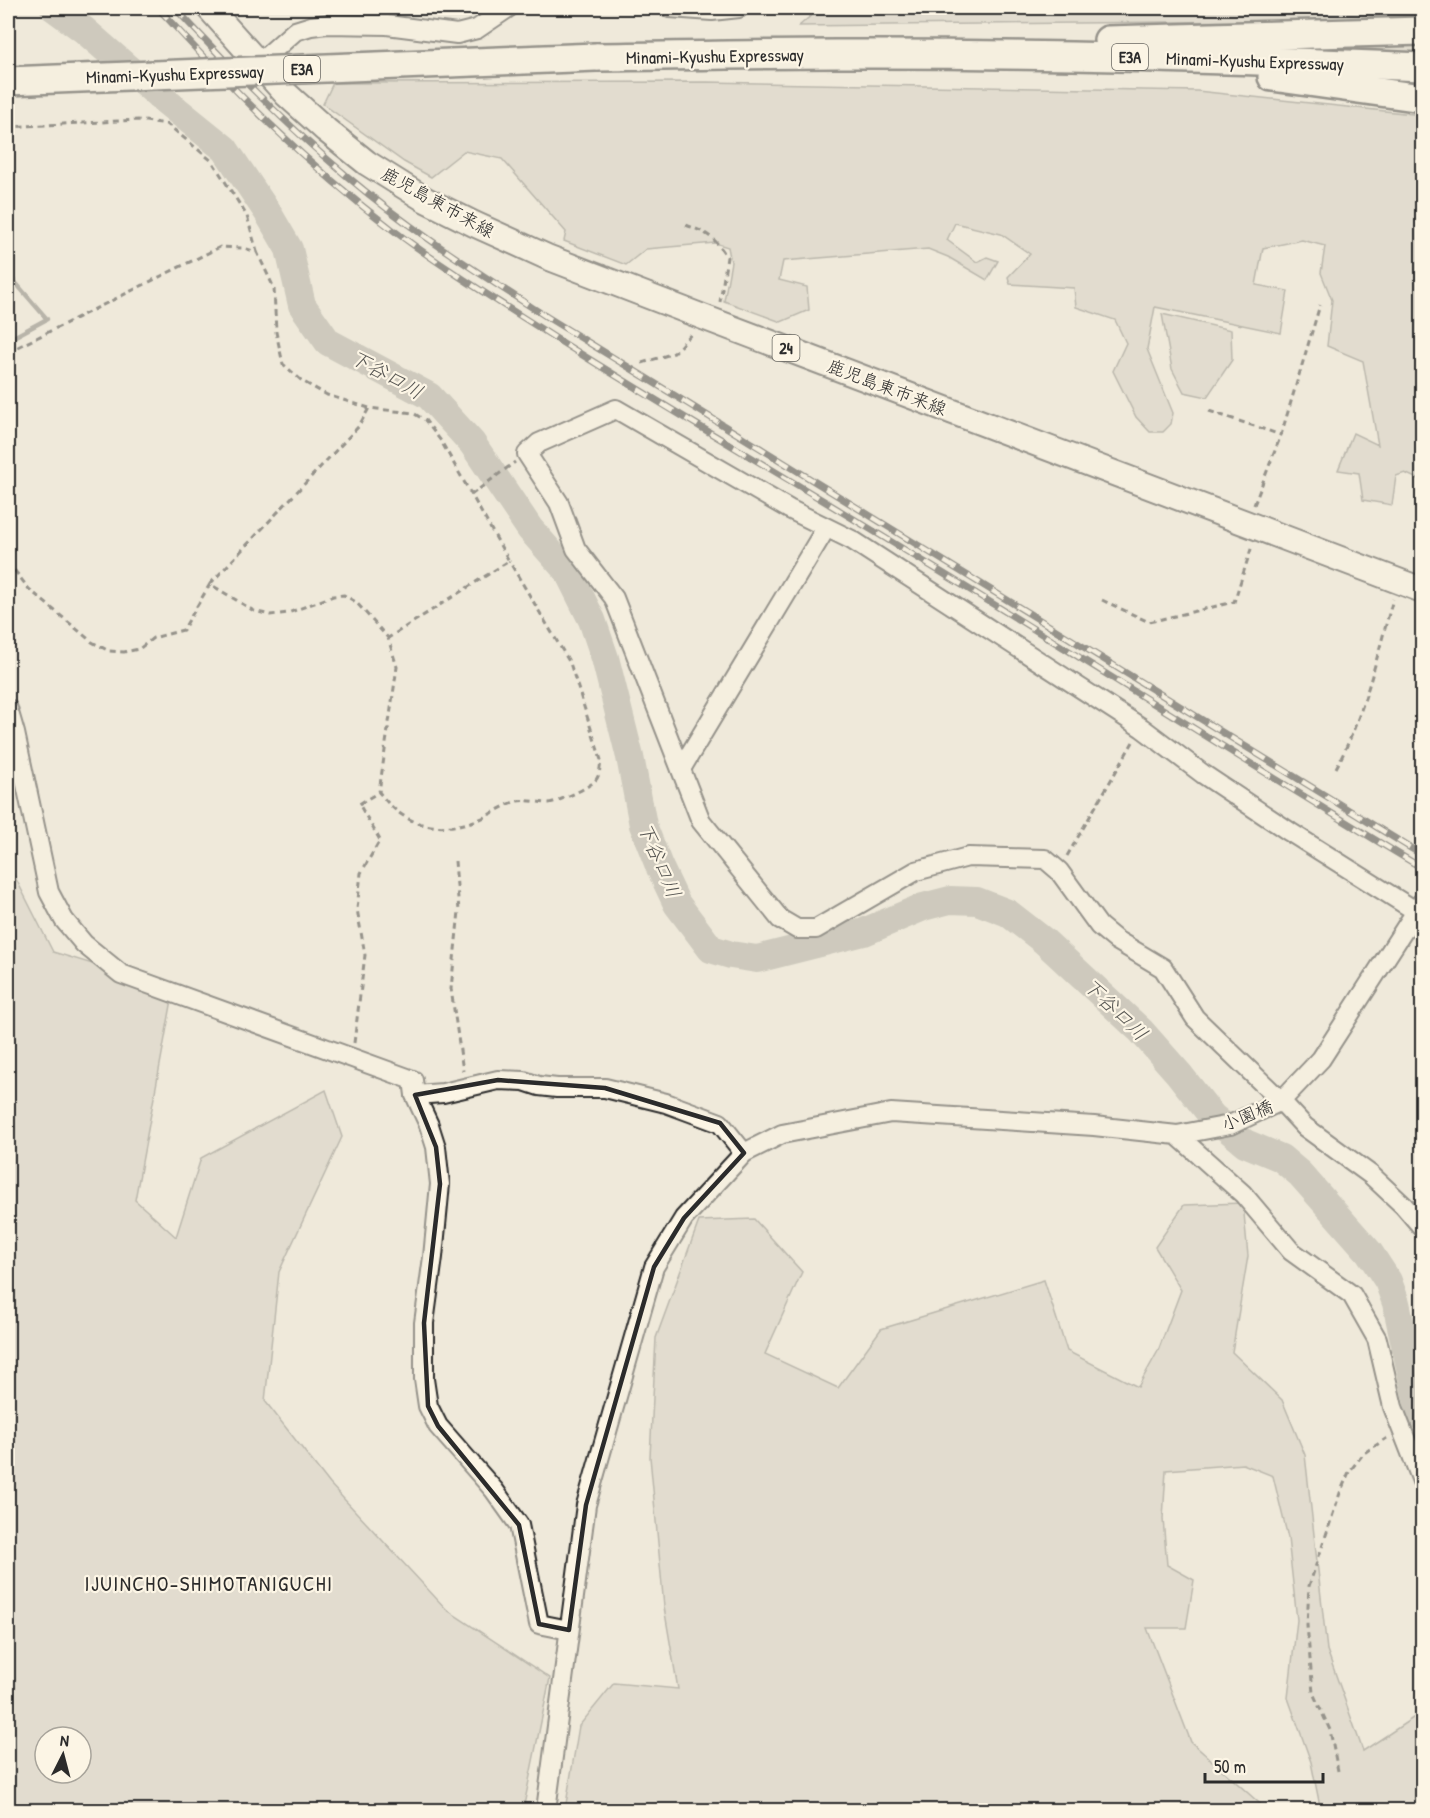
<svg xmlns="http://www.w3.org/2000/svg" width="1430" height="1818" viewBox="0 0 1430 1818" font-family="'Patrick Hand','Klee One',sans-serif">
<style>
.green{fill:#d2cdc0;stroke:#7e7c76;stroke-width:1.5;fill-rule:evenodd}
.lines{fill:none;stroke-linecap:round;stroke-linejoin:round}
.stream{stroke:#75736d;stroke-width:4.5}
.river{stroke:#a6a399;stroke-width:28}
.minor-casing{stroke:#2b2b2b;stroke-width:22}
.major-casing{stroke:#2b2b2b;stroke-width:28}
.highway-casing{stroke:#2b2b2b;stroke-width:32}
.path{stroke:#2b2b2b;stroke-width:3;stroke-dasharray:6 4.5;stroke-linecap:butt}
.minor{stroke:#fcf5e5;stroke-width:18}
.major{stroke:#fcf5e5;stroke-width:24}
.highway{stroke:#fcf5e5;stroke-width:27}
.rail-casing{stroke:#2b2b2b;stroke-width:7}
.rail{stroke:#fcf5e5;stroke-width:4.5;stroke-dasharray:14;stroke-linecap:butt}
.highway-bridge-casing{stroke:#2b2b2b;stroke-width:32;stroke-linecap:butt}
.highway-bridge{stroke:#fcf5e5;stroke-width:27}
.marked{fill:none;stroke:#2b2b2b;stroke-width:4.5;stroke-linejoin:round}
.labels{text-anchor:middle;dominant-baseline:central;stroke-width:4.5;stroke-linejoin:round;paint-order:stroke}
.shield{fill:#fcf5e5;stroke:#6a6863;stroke-width:1.5}
.shield-label{font-size:16px;font-weight:bold;fill:#2b2b2b}
.street-label{font-size:18px;fill:#2b2b2b;stroke:#fcf5e5}
.water-label{font-size:20px;font-style:italic;fill:#565552;stroke:#fcf5e5}
.quarter-label{font-size:21px;letter-spacing:1.5px;fill:#2b2b2b;stroke:#fcf5e5}
</style>
<rect width="100%" height="100%" fill="#efe9da"/>
<filter id="ink" filterUnits="userSpaceOnUse"><feTurbulence type="fractalNoise" baseFrequency=".0167" numOctaves="2"/><feDisplacementMap in="SourceGraphic" scale="12" xChannelSelector="R" yChannelSelector="G"/><feConvolveMatrix kernelMatrix="1 2 1 2 8 2 1 2 1" color-interpolation-filters="sRGB"/></filter>
<g filter="url(#ink)">
<g class="green">
<path d="M 820,8 L 1408,8 L 1357,20 L 799,26 Z"/>
<path d="M 1422,38 L 1422,55 L 1247,50 Z"/>
<path d="M 707,82 L 1197,91 L 1422,115 L 1422,481 L 1405,473 L 1396,476 L 1392,505 L 1363,500 L 1359,473 L 1338,470 L 1353,433 L 1378,445 L 1363,361 L 1327,346 L 1332,300 L 1321,273 L 1325,246 L 1302,240 L 1263,248 L 1256,285 L 1288,291 L 1281,333 L 1155,307 L 1147,349 L 1173,413 L 1171,424 L 1163,432 L 1150,432 L 1136,417 L 1113,371 L 1126,343 L 1115,320 L 1076,307 L 1074,288 L 1010,284 L 1008,277 L 1030,254 L 1001,234 L 955,223 L 947,240 L 977,262 L 987,257 L 998,261 L 987,280 L 948,257 L 928,249 L 783,261 L 779,280 L 807,287 L 809,310 L 781,322 L 724,301 L 731,262 L 728,247 L 715,243 L 646,249 L 626,265 L 564,241 L 566,232 L 502,159 L 464,151 L 431,177 L 404,162 L 323,104 L 333,83 Z"/>
<path d="M 1162,314 L 1231,330 L 1232,360 L 1207,397 L 1184,392 L 1172,369 Z"/>
<path d="M 8,863 L 53,952 L 174,989 L 135,1200 L 176,1237 L 201,1158 L 326,1090 L 342,1137 L 279,1272 L 265,1401 L 330,1484 L 447,1610 L 550,1678 L 523,1810 L 8,1810 ZM 45,1737 L 81,1737 L 81,1773 L 45,1773 Z"/>
<path d="M 1243,1203 L 1248,1256 L 1232,1352 L 1282,1400 L 1305,1455 L 1327,1650 L 1363,1751 L 1422,1712 L 1422,1810 L 1317,1810 L 1320,1806 L 1311,1762 L 1288,1698 L 1297,1620 L 1288,1538 L 1273,1476 L 1243,1464 L 1166,1470 L 1163,1519 L 1167,1565 L 1194,1580 L 1186,1628 L 1147,1628 L 1191,1742 L 1267,1810 L 565,1810 L 579,1726 L 614,1683 L 678,1689 L 664,1607 L 650,1457 L 656,1338 L 699,1221 L 754,1219 L 802,1272 L 765,1354 L 838,1388 L 881,1329 L 1044,1280 L 1067,1351 L 1138,1387 L 1158,1351 L 1181,1290 L 1155,1247 L 1184,1205 Z"/>
</g>
<g class="lines">
<path class="stream" d="M 8,274 L 47,319 L 8,340"/>
<path class="river" d="M 54,8 L 84,30 L 163,99 L 225,149 L 268,213 L 289,249 L 302,305 L 328,342 L 429,396 L 472,443 L 530,529 L 568,572 L 592,620 L 605,658 L 630,757 L 643,825 L 659,866 L 677,904 L 711,949 L 731,955 L 757,959 L 864,932 L 923,907 L 950,900 L 977,901 L 1008,913 L 1044,941 L 1141,1031 L 1179,1074 L 1212,1116 L 1245,1143 L 1281,1158 L 1300,1174 L 1369,1252 L 1388,1281 L 1396,1303 L 1416,1395 L 1422,1417"/>
<defs>
<g id="minor">
<path d="M 670,8 L 712,11 L 739,8"/>
<path d="M 258,64 L 295,31 L 311,26 L 327,24 L 387,25 L 457,34 L 477,29 L 508,8"/>
<path d="M 8,709 L 15,733 L 49,892 L 64,920 L 84,944 L 121,974 L 413,1080 L 415,1095 L 429,1125 L 436,1147 L 440,1184 L 433,1257 L 424,1323 L 424,1379 L 428,1406 L 438,1426 L 494,1490 L 519,1525 L 539,1624 L 569,1630"/>
<path d="M 681,769 L 826,528"/>
<path d="M 1422,915 L 1290,832 L 1203,774 L 1142,728 L 852,540 L 789,509 L 616,409 L 539,443 L 527,454 L 559,503 L 576,549 L 614,598 L 701,821 L 780,919 L 797,929 L 816,929 L 916,871 L 968,857 L 1045,859 L 1059,871 L 1099,926 L 1116,940 L 1163,968 L 1195,1018 L 1281,1101 L 1305,1127 L 1371,1175 L 1404,1206 L 1422,1227"/>
<path d="M 415,1095 L 443,1093 L 498,1080 L 524,1081 L 539,1086 L 557,1088 L 605,1088 L 666,1103 L 720,1123 L 744,1153"/>
<path d="M 1177,1135 L 1230,1125 L 1281,1101 L 1321,1059 L 1422,902"/>
<path d="M 546,1810 L 586,1505 L 654,1267 L 684,1218 L 744,1153 L 782,1134 L 891,1113 L 1094,1126 L 1177,1135 L 1243,1194 L 1291,1251 L 1352,1295 L 1377,1339 L 1393,1407 L 1422,1481"/>
</g>
<path id="major" d="M 209,8 L 286,94 L 326,130 L 367,163 L 426,200 L 474,224 L 547,257 L 703,317 L 1422,590"/>
<g id="highway">
<path d="M 1108,40 L 1422,31"/>
<path d="M 596,57 C 676,56 757,54 837,54 C 1032,53 1227,59 1422,67"/>
<path d="M 1272,77 L 1422,98"/>
</g>
</defs>
<use href="#minor" class="minor-casing"/>
<use href="#major" class="major-casing"/>
<use href="#highway" class="highway-casing"/>
<g class="path">
<path d="M 8,127 L 138,120 L 167,124 L 212,161 L 247,216 L 257,252"/>
<path d="M 686,225 C 708,233 714,237 727,257 L 720,302"/>
<path d="M 8,352 L 220,247 L 244,248 L 257,252 L 274,288 L 276,332 L 283,364 L 302,381 L 327,395 L 369,408 L 413,413 L 425,420 L 441,441 L 509,561 L 388,638"/>
<path d="M 642,363 L 674,353 L 692,333"/>
<path d="M 1209,411 L 1281,435"/>
<path d="M 471,495 L 515,462"/>
<path d="M 8,502 L 13,508 L 8,514"/>
<path d="M 1254,505 L 1281,435 L 1320,305"/>
<path d="M 8,562 L 29,589 L 92,642 L 109,651 L 124,652 L 139,649 L 153,638 L 183,630 L 210,584 L 254,611 L 270,615 L 288,613 L 333,596 L 344,595 L 356,602 L 388,638 L 397,667 L 379,792 C 405,828 439,834 480,819 C 492,814 504,805 517,801 C 527,799 539,803 549,803 C 558,802 588,788 595,781 C 600,776 600,767 601,760 L 570,663 L 509,561"/>
<path d="M 210,584 L 359,426 L 369,408"/>
<path d="M 1102,600 L 1149,622 L 1234,602 L 1252,546"/>
<path d="M 1336,768 C 1364,716 1377,656 1393,599"/>
<path d="M 1067,856 L 1133,742"/>
<path d="M 455,861 L 459,911 L 451,989 L 463,1071"/>
<path d="M 354,1043 L 365,955 L 357,909 L 361,873 L 380,840 L 359,804 L 379,792"/>
<path d="M 1338,1771 L 1330,1730 L 1313,1693 L 1307,1625 L 1309,1586 L 1340,1493 L 1349,1472 L 1364,1453 L 1387,1438"/>
</g>
<use href="#minor" class="minor"/>
<use href="#major" class="major"/>
<use href="#highway" class="highway"/>
<defs>
<g id="rail">
<path d="M 158,8 C 231,88 306,164 393,230 C 446,270 504,305 560,341 C 673,412 789,479 903,549 C 1077,654 1248,764 1422,868"/>
<path d="M 175,8 C 230,67 286,125 348,177 C 410,230 479,273 547,317 L 1422,855"/>
</g>
</defs>
<use href="#rail" class="rail-casing"/>
<use href="#rail" class="rail"/>
<defs>
<path id="highway-bridge" d="M 8,81 L 596,57"/>
</defs>
<use href="#highway-bridge" class="highway-bridge-casing"/>
<use href="#highway-bridge" class="highway-bridge"/>
</g>
</g>
<path d="M0 0H1430V1818H0ZM 498,1080 L 605,1088 L 720,1123 L 744,1153 L 684,1218 L 654,1267 L 586,1505 L 569,1630 L 539,1624 L 519,1525 L 438,1426 L 428,1406 L 424,1323 L 440,1184 L 436,1147 L 415,1095 Z" fill="#efe9da" fill-opacity=".55" fill-rule="evenodd"/>
<path class="marked" d="M 498,1080 L 605,1088 L 720,1123 L 744,1153 L 684,1218 L 654,1267 L 586,1505 L 569,1630 L 539,1624 L 519,1525 L 438,1426 L 428,1406 L 424,1323 L 440,1184 L 436,1147 L 415,1095 Z"/>
<g class="labels">
<g class="shield">
<rect x="1112" y="44" width="36" height="26" rx="4.5"/>
<rect x="284" y="56" width="36" height="26" rx="4.5"/>
<rect x="772.5" y="335" width="27" height="26" rx="4.5"/>
</g>
<g class="shield-label">
<text x="1130" y="57">E3A</text>
<text x="302" y="69">E3A</text>
<text x="786" y="348">24</text>
</g>
<g class="street-label">
<text transform="translate(715 56) rotate(-1)">Minami-Kyushu Expressway</text>
<text transform="translate(1255 61) rotate(2)">Minami-Kyushu Expressway</text>
<text transform="translate(175 74) rotate(-2)">Minami-Kyushu Expressway</text>
<text transform="translate(438 202) rotate(29)">鹿児島東市来線</text>
<text transform="translate(887 387) rotate(21)">鹿児島東市来線</text>
<text transform="translate(1247 1115) rotate(-22)">小園橋</text>
</g>
<g class="water-label">
<text transform="translate(387 374) rotate(29)">下谷口川</text>
<text transform="translate(660 860) rotate(67)">下谷口川</text>
<text transform="translate(1116 1009) rotate(44)">下谷口川</text>
</g>
<g class="quarter-label">
<text x="209" y="1583">IJUINCHO-SHIMOTANIGUCHI</text>
</g>
</g>
<rect width="1430" height="1818" fill="none" stroke="#fcf5e5" stroke-width="30"/>
<rect x="15" y="15" width="1400" height="1788" fill="none" stroke="#2b2b2b" stroke-width="2" filter="url(#ink)"/>
<g transform="translate(63 1755) rotate(6)"><circle r="28" fill="#fcf5e5" stroke="#a8a49b" stroke-width="1.5"/>
<path d="M0-4.5L10 22L0 15L-10 22Z" fill="#2b2b2b"/>
<text y="-9" font-size="16" font-weight="bold" text-anchor="middle" fill="#2b2b2b">N</text>
</g>
<path d="M1205 1773v9h118v-9" fill="none" stroke="#2b2b2b" stroke-width="3"/>
<text x="1214" y="1773" font-size="18" fill="#2b2b2b" stroke="#fcf5e5" stroke-width="4.5" paint-order="stroke">50 m</text>
</svg>
